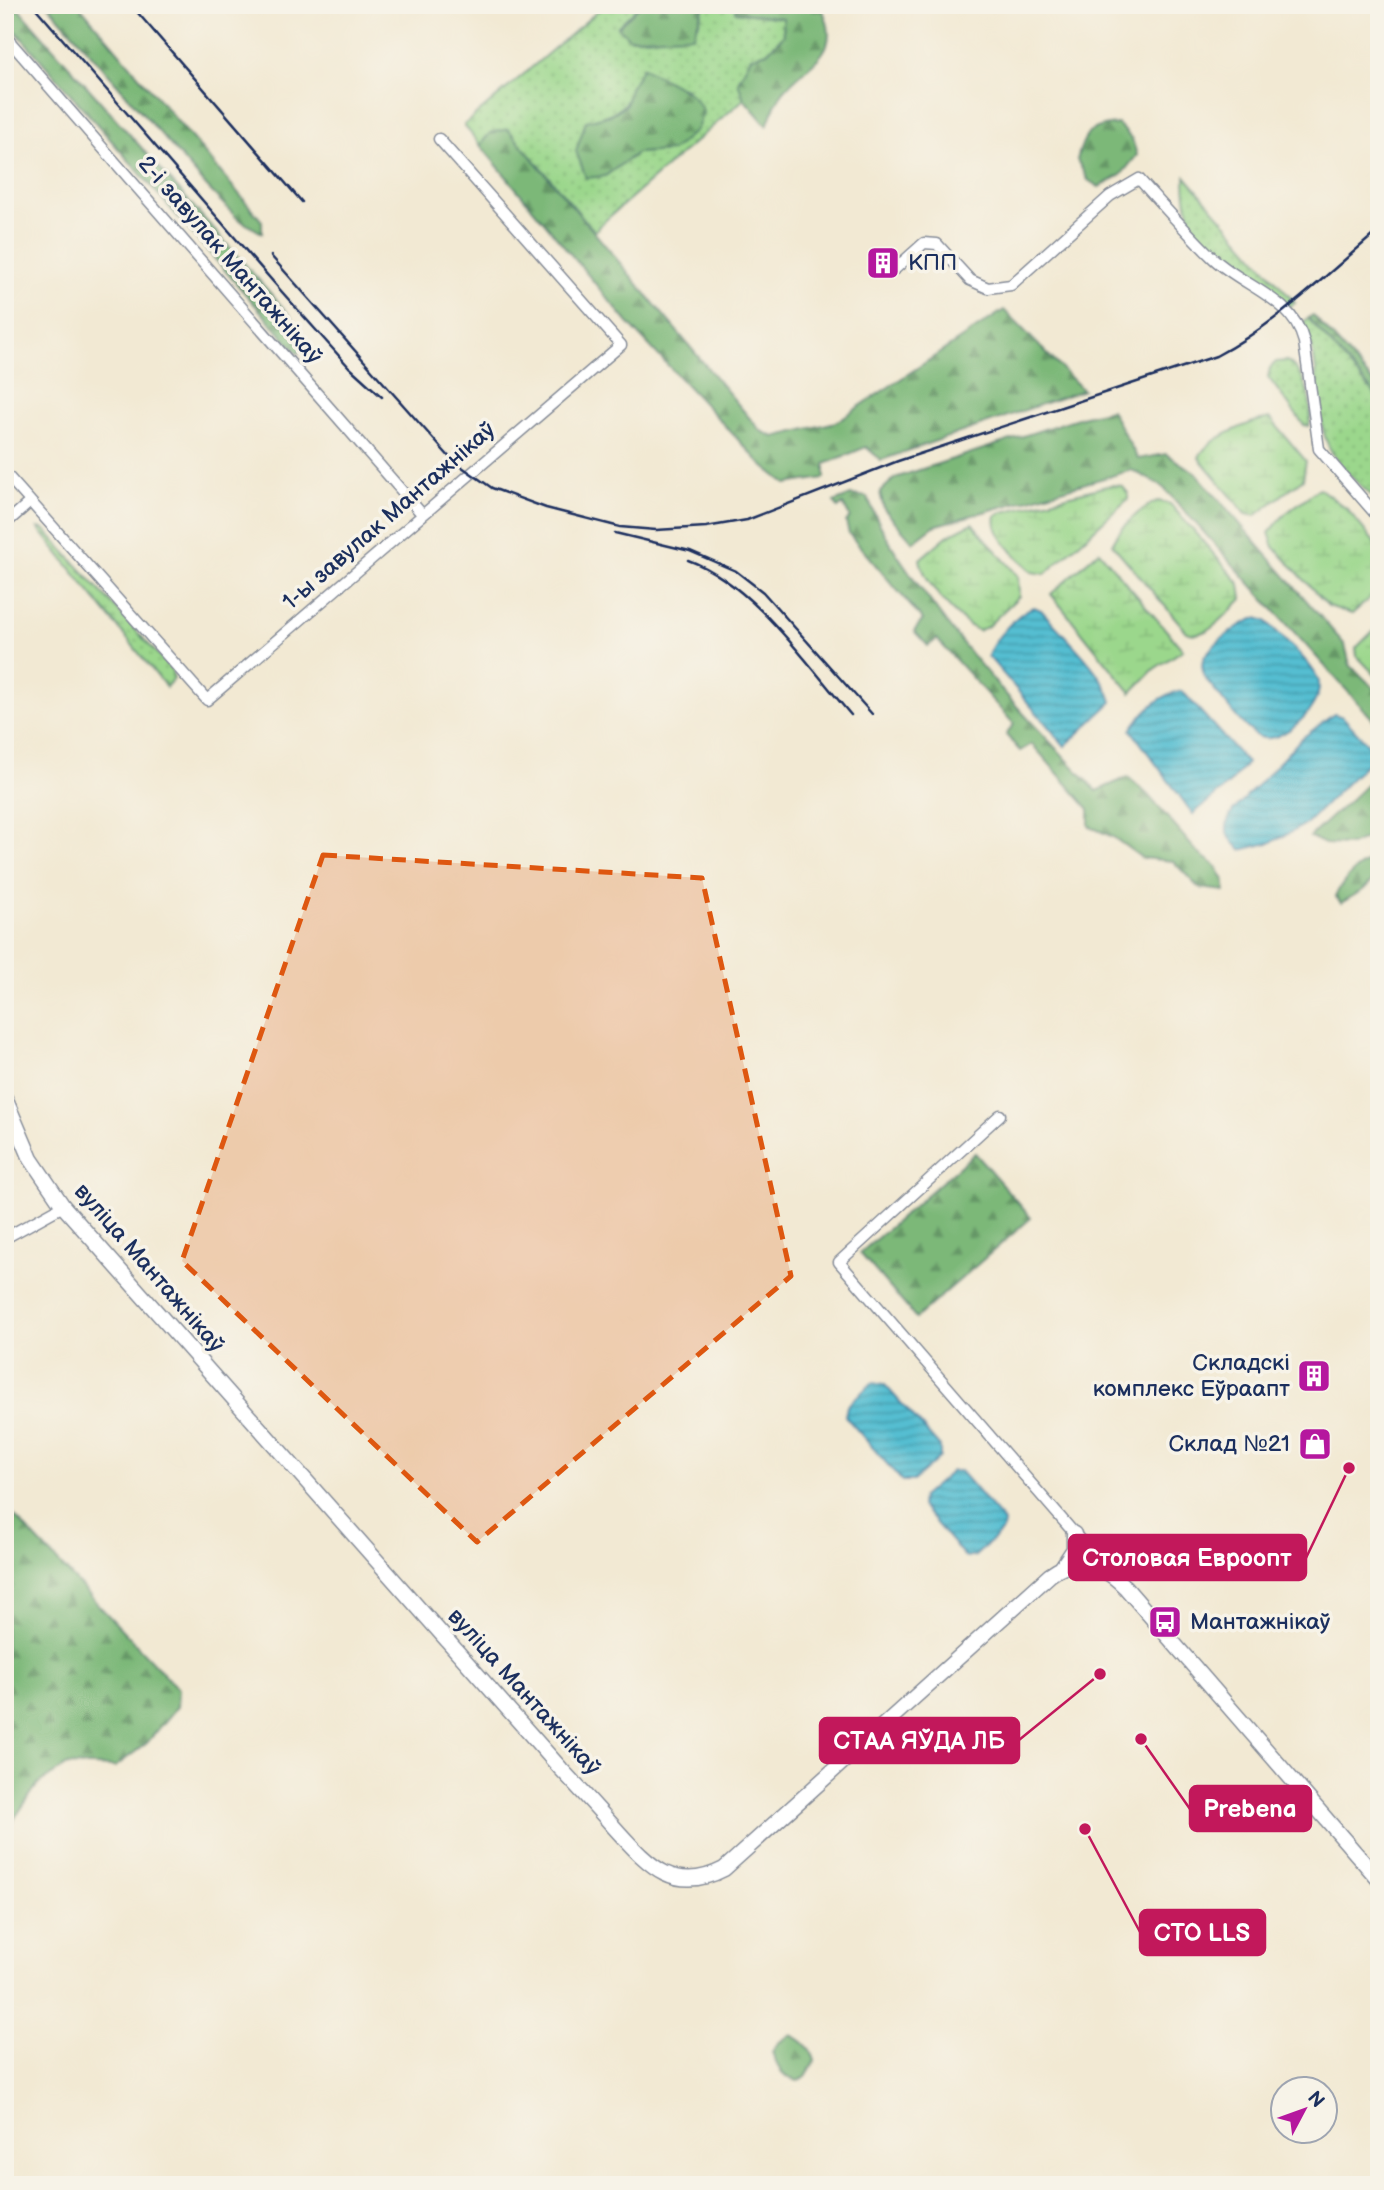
<svg xmlns="http://www.w3.org/2000/svg" width="1384" height="2190" viewBox="0 0 1384 2190" font-family="'Balsamiq Sans',sans-serif">
<style>
.green{fill:url(#green-dots);stroke:#5b8375;stroke-width:2;fill-rule:evenodd}
.forest{fill:url(#forest-firs);stroke:#4c746b;stroke-width:2}
.wetland{fill:url(#wetland-marsh);stroke:#5b8375;stroke-width:2}
.water{fill:url(#water-rules);stroke:#387698;stroke-width:2}
.lines{fill:none;stroke-linecap:round;stroke-linejoin:round}
.minor-casing{stroke:#868c98;stroke-width:13}
.tertiary-casing{stroke:#868c98;stroke-width:17}
.minor{stroke:#fff;stroke-width:10}
.tertiary{stroke:#fff;stroke-width:14}
.rail{stroke:#1b2f5e;stroke-width:2.5}
.marked{fill:#de5710;fill-opacity:0.2;stroke:#de5710;stroke-width:5;stroke-dasharray:14 9;stroke-linejoin:round}
.labels{text-anchor:middle;dominant-baseline:central;stroke-width:7;stroke-linejoin:round;paint-order:stroke}
.street-label{font-size:23px;fill:#1b2f5e;stroke:#f7f3e8}
.poi-label{font-size:23px;fill:#1b2f5e;stroke:#f7f3e8;text-anchor:start}
.leader{fill:none;stroke:#c2185b;stroke-width:2.5}
.callout-dot{fill:#c2185b;stroke:#f7f3e8;stroke-width:2.5}
.callout{fill:#c2185b;stroke:#c2185b;stroke-width:2.5}
.callout-label{font-size:24px;text-anchor:middle;font-weight:bold;fill:#fff}
</style>
<defs>
<pattern id="green-dots" width="8" height="8" patternUnits="userSpaceOnUse" patternTransform="scale(1.75)"><rect width="8" height="8" fill="#9bd78c"/><path d="M2 2h.1M6 6h.1" fill="none" stroke="#85b97b" stroke-width="1.8" stroke-linecap="round"/></pattern>
<pattern id="forest-firs" width="22" height="20" patternUnits="userSpaceOnUse" patternTransform="scale(1.75)"><rect width="22" height="20" fill="#7cb878"/><path d="M5 1l3.5 6h-7zM16 11l3.5 6h-7z" fill="#659666"/></pattern>
<pattern id="wetland-marsh" width="20" height="14" patternUnits="userSpaceOnUse" patternTransform="scale(1.75)"><rect width="20" height="14" fill="#9bd78c"/><path d="M1 5h8M5 5V1M11 12h8M15 12V8" fill="none" stroke="#85b97b"/></pattern>
<pattern id="water-rules" width="6" height="5" patternUnits="userSpaceOnUse" patternTransform="scale(1.75)"><rect width="6" height="5" fill="#55bed1"/><path d="M0 2.5h6" fill="none" stroke="#469bad"/></pattern>
</defs>
<rect width="100%" height="100%" fill="#f7f3e8"/>
<filter id="ink" filterUnits="userSpaceOnUse"><feTurbulence type="fractalNoise" baseFrequency=".0143" numOctaves="2"/><feDisplacementMap in="SourceGraphic" scale="14" xChannelSelector="R" yChannelSelector="G"/><feConvolveMatrix kernelMatrix="1 2 1 2 8 2 1 2 1" color-interpolation-filters="sRGB"/></filter>
<filter id="wash" filterUnits="userSpaceOnUse"><feTurbulence type="fractalNoise" baseFrequency=".00686" numOctaves="4" result="noise"/><feDisplacementMap in="SourceGraphic" scale="28" xChannelSelector="R" yChannelSelector="G"/><feGaussianBlur stdDeviation="1.57" result="paint"/><feColorMatrix in="noise" values="0 0 0 0 0 0 0 0 0 0 0 0 0 0 0 0 0 1.4 0 .05"/><feComposite in="paint" operator="in"/></filter>
<g filter="url(#wash)">
<rect width="100%" height="100%" fill="#f2e9d3"/>
<g class="green">
<path d="M 605,5 L 640,5 L 618,26 L 629,38 L 670,37 L 698,26 L 704,5 L 734,5 L 737,12 L 783,18 L 784,35 L 767,52 L 751,57 L 738,82 L 744,99 L 599,226 L 595,232 L 533,158 L 491,133 L 480,145 L 464,125 ZM 643,67 L 666,83 L 687,89 L 672,151 L 637,153 L 605,176 L 586,122 C 628,110 626,105 643,67 Z"/>
<path d="M 1185,176 L 1295,303 L 1288,307 C 1276,298 1267,286 1256,277 C 1246,269 1233,264 1222,257 C 1191,234 1185,213 1185,176 Z"/>
<path d="M 1308,318 L 1379,399 L 1379,503 C 1361,485 1335,465 1326,440 C 1313,401 1323,360 1302,323 Z"/>
<path d="M 1287,361 C 1306,373 1314,405 1309,426 L 1304,425 L 1268,377 L 1270,368 L 1276,362 Z"/>
<path d="M 38,528 L 44,529 L 171,669 L 174,678 L 166,687 Z"/>
</g>
<g class="forest">
<path d="M 5,5 L 15,5 L 279,303 C 292,319 311,333 298,354 L 5,19 Z"/>
<path d="M 48,5 L 79,5 L 262,221 L 262,233 L 238,219 L 207,187 Z"/>
<path d="M 640,5 L 704,5 L 693,36 L 629,38 L 618,27 Z"/>
<path d="M 734,5 L 820,5 C 846,53 810,60 784,91 C 776,101 771,114 767,126 L 744,99 L 738,82 L 751,57 L 767,52 L 784,35 L 783,18 L 736,12 Z"/>
<path d="M 643,67 C 664,82 694,87 703,112 L 697,129 L 672,151 L 637,153 L 605,176 L 586,178 L 576,151 L 586,121 L 610,115 L 626,105 L 630,88 Z"/>
<path d="M 1118,124 L 1132,139 L 1137,155 L 1121,175 L 1099,187 L 1088,180 L 1077,160 C 1084,133 1089,126 1118,124 Z"/>
<path d="M 508,129 L 752,421 L 761,431 L 774,437 L 836,422 L 1004,310 L 1083,390 L 881,460 L 866,447 L 825,464 L 825,478 L 786,484 L 762,465 L 628,323 L 480,145 L 490,133 Z"/>
<path d="M 1313,315 L 1379,389 L 1379,399 L 1308,318 Z"/>
<path d="M 1111,410 L 1138,459 L 1166,454 L 1196,473 L 1345,645 L 1350,665 L 1379,693 L 1379,726 L 1162,486 L 1132,470 L 934,526 L 913,542 L 884,509 L 880,492 L 895,478 L 1081,417 Z"/>
<path d="M 851,495 L 867,497 C 882,534 904,566 928,598 C 978,668 1037,729 1097,791 L 1128,777 L 1148,795 L 1198,853 L 1216,866 L 1225,882 L 1225,891 L 1199,888 L 1173,861 L 1142,858 L 1113,837 L 1089,826 L 1089,809 L 1032,744 L 1020,751 L 1006,735 L 1014,724 L 937,639 L 928,646 L 914,631 L 923,620 L 849,534 L 846,522 L 850,517 L 843,504 L 838,508 L 834,502 Z"/>
<path d="M 1379,771 L 1379,832 L 1351,845 L 1325,844 L 1310,837 C 1332,814 1359,796 1379,771 Z"/>
<path d="M 1379,857 L 1379,874 L 1363,890 L 1341,903 L 1335,896 C 1347,875 1357,865 1379,857 Z"/>
<path d="M 975,1153 L 1031,1218 L 916,1318 L 860,1253 Z"/>
<path d="M 5,1506 L 178,1689 L 177,1707 L 147,1743 L 115,1767 L 67,1765 L 38,1784 L 8,1828 L 5,1839 Z"/>
<path d="M 790,2035 C 802,2039 812,2049 815,2061 L 806,2076 L 798,2081 C 782,2078 777,2067 772,2052 L 778,2043 Z"/>
</g>
<g class="wetland">
<path d="M 1270,418 L 1306,461 L 1303,479 L 1255,516 L 1246,514 L 1199,458 C 1204,440 1251,421 1270,418 Z"/>
<path d="M 1111,485 L 1122,486 L 1128,493 L 1128,499 L 1045,574 L 1032,572 C 1020,559 991,535 996,516 L 1003,512 Z"/>
<path d="M 1319,488 L 1347,509 L 1379,548 L 1379,585 L 1371,597 L 1352,614 L 1328,606 L 1274,547 L 1269,533 L 1285,514 Z"/>
<path d="M 1158,501 L 1170,504 L 1240,584 L 1242,599 C 1228,612 1207,641 1187,632 L 1112,544 C 1120,527 1142,507 1158,501 Z"/>
<path d="M 972,523 L 1018,576 L 1019,596 L 987,627 L 978,631 C 956,618 924,584 920,559 L 947,536 Z"/>
<path d="M 1099,551 L 1183,650 L 1154,669 L 1131,693 L 1051,594 Z"/>
<path d="M 1379,625 L 1379,679 L 1357,656 L 1356,648 Z"/>
</g>
<g class="water">
<path d="M 1034,607 L 1041,610 C 1061,633 1105,673 1112,702 L 1065,746 L 988,656 C 992,641 1019,611 1034,607 Z"/>
<path d="M 1257,618 L 1266,621 C 1280,636 1308,659 1317,677 C 1330,702 1278,751 1256,735 C 1237,722 1221,696 1205,678 C 1203,671 1200,663 1205,656 C 1216,641 1240,623 1257,618 Z"/>
<path d="M 1182,691 L 1247,763 L 1229,784 L 1193,814 L 1131,730 C 1142,713 1161,693 1182,691 Z"/>
<path d="M 1334,714 L 1343,717 L 1373,750 L 1373,757 L 1306,824 L 1272,842 L 1241,850 C 1226,836 1222,828 1233,811 L 1301,739 Z"/>
<path d="M 872,1383 L 885,1385 L 940,1447 L 940,1457 L 913,1481 L 902,1481 L 845,1416 L 847,1406 Z"/>
<path d="M 952,1471 L 960,1471 L 1004,1522 L 1003,1530 L 975,1556 L 966,1558 L 921,1506 L 922,1497 Z"/>
</g>
</g>
<g filter="url(#ink)">
<g class="lines">
<defs>
<g id="minor">
<path d="M 5,36 L 422,514"/>
<path d="M 895,269 L 924,243 L 937,244 L 970,280 L 988,288 L 1011,285 L 1110,196 L 1139,179 C 1163,206 1188,234 1214,259 C 1244,287 1293,298 1304,342 L 1319,449 L 1379,518"/>
<path d="M 5,473 L 207,700 L 621,345 L 439,139"/>
<path d="M 5,524 L 30,502"/>
<path d="M 1000,1115 L 839,1262 L 1107,1571"/>
<path d="M 5,1238 L 63,1206"/>
</g>
<g id="tertiary">
<path d="M 5,1098 L 31,1159 L 63,1206 L 561,1769 C 579,1788 596,1807 613,1826 C 646,1862 672,1896 724,1869 L 1050,1575 C 1077,1555 1103,1565 1125,1587 L 1379,1880"/>
<path d="M 1062,1567 L 1074,1549 L 1074,1534"/>
</g>
</defs>
<use href="#minor" class="minor-casing"/>
<use href="#tertiary" class="tertiary-casing"/>
<use href="#minor" class="minor"/>
<use href="#tertiary" class="tertiary"/>
<g class="rail">
<path d="M 33,5 L 282,292 L 349,367 L 382,397"/>
<path d="M 131,5 L 302,202"/>
<path d="M 271,256 L 452,460 L 492,488 L 546,508 L 620,527 L 656,530 L 706,527 L 747,520 L 898,461 L 1216,356 C 1277,324 1327,274 1379,230"/>
<path d="M 615,533 L 690,551 L 736,571 L 763,592 L 872,714"/>
<path d="M 688,560 C 752,583 808,665 851,715"/>
</g>
</g>
</g>
<path class="marked" d="M 323,855 L 702,878 L 791,1276 L 477,1542 L 182,1261 Z"/>
<defs>
<symbol id="building-square" viewBox="-11 -11 22 22"><rect x="-9" y="-9" width="18" height="18" rx="4" fill="#b5179e" stroke="#f7f3e8"/><path d="M-4-6H4V6H1V3H-1V6H-4ZM-2.5-4.3h1.7v1.8h-1.7ZM.8-4.3h1.7v1.8H.8ZM-2.5-1h1.7V.8h-1.7ZM.8-1h1.7V.8H.8Z" fill="#fff"/></symbol>
<symbol id="shop-square" viewBox="-11 -11 22 22"><rect x="-9" y="-9" width="18" height="18" rx="4" fill="#b5179e" stroke="#f7f3e8"/><path d="M-5-2.5h2.3a2.7 3.5 0 0 1 5.4 0H5L5.5 6h-11ZM-1.5-2.5h3a1.5 2.3 0 0 0-3 0Z" fill="#fff"/></symbol>
<symbol id="bus-square" viewBox="-11 -11 22 22"><rect x="-9" y="-9" width="18" height="18" rx="4" fill="#b5179e" stroke="#f7f3e8"/><path d="M-5-6H5V4H4V6H2V4H-2V6H-4V4H-5ZM-3.5-4V0h7V-4ZM-3.5 1.2v1.5H-2V1.2ZM2 1.2v1.5H3.5V1.2Z" fill="#fff"/></symbol>
</defs>
<g fill-rule="evenodd">
<use href="#building-square" x="864" y="244" width="38" height="38"/>
<use href="#building-square" x="1295" y="1357" width="38" height="38"/>
<use href="#shop-square" x="1296" y="1425" width="38" height="38"/>
<use href="#bus-square" x="1146" y="1603" width="38" height="38"/>
</g>
<g class="labels">
<g class="street-label">
<text transform="translate(230 260) rotate(49)">2-і завулак Мантажнікаў</text>
<text transform="translate(389 516) rotate(-41)">1-ы завулак Мантажнікаў</text>
<text transform="translate(149 1268) rotate(49)">вуліца Мантажнікаў</text>
<text transform="translate(524 1692) rotate(48)">вуліца Мантажнікаў</text>
</g>
<g class="poi-label">
<text x="908" y="263">КПП</text>
<text x="1290" y="1363" text-anchor="end">Складскі<tspan x="1290" dy="26">комплекс Еўраапт</tspan></text>
<text x="1290" y="1444" text-anchor="end">Склад №21</text>
<text x="1190" y="1622">Мантажнікаў</text>
</g>
</g>
<path class="leader" d="M1349 1468L1306 1558M1100 1674L1019 1740M1141 1739L1190 1809M1085 1829L1140 1932"/>
<g class="callout-dot">
<circle cx="1349" cy="1468" r="7"/>
<circle cx="1100" cy="1674" r="7"/>
<circle cx="1141" cy="1739" r="7"/>
<circle cx="1085" cy="1829" r="7"/>
</g>
<g class="callout">
<rect x="1069" y="1535" width="237" height="45" rx="7"/>
<rect x="820" y="1718" width="199" height="45" rx="7"/>
<rect x="1190" y="1786" width="121" height="45" rx="7"/>
<rect x="1140" y="1910" width="125" height="45" rx="7"/>
</g>
<g class="callout-label">
<text x="1187" y="1566">Столовая Евроопт</text>
<text x="919" y="1749">СТАА ЯЎДА ЛБ</text>
<text x="1250" y="1817">Prebena</text>
<text x="1202" y="1941">СТО LLS</text>
</g>
<rect width="1384" height="2190" fill="none" stroke="#f7f3e8" stroke-width="28"/>
<g transform="translate(1304 2110) rotate(49)"><circle r="33" fill="#f7f3e8" stroke="#9fa5b1" stroke-width="2"/>
<path d="M0-5L12 26L0 18L-12 26Z" fill="#b5179e"/>
<text y="-10" font-size="19" font-weight="bold" text-anchor="middle" fill="#1b2f5e">N</text>
</g>
</svg>
